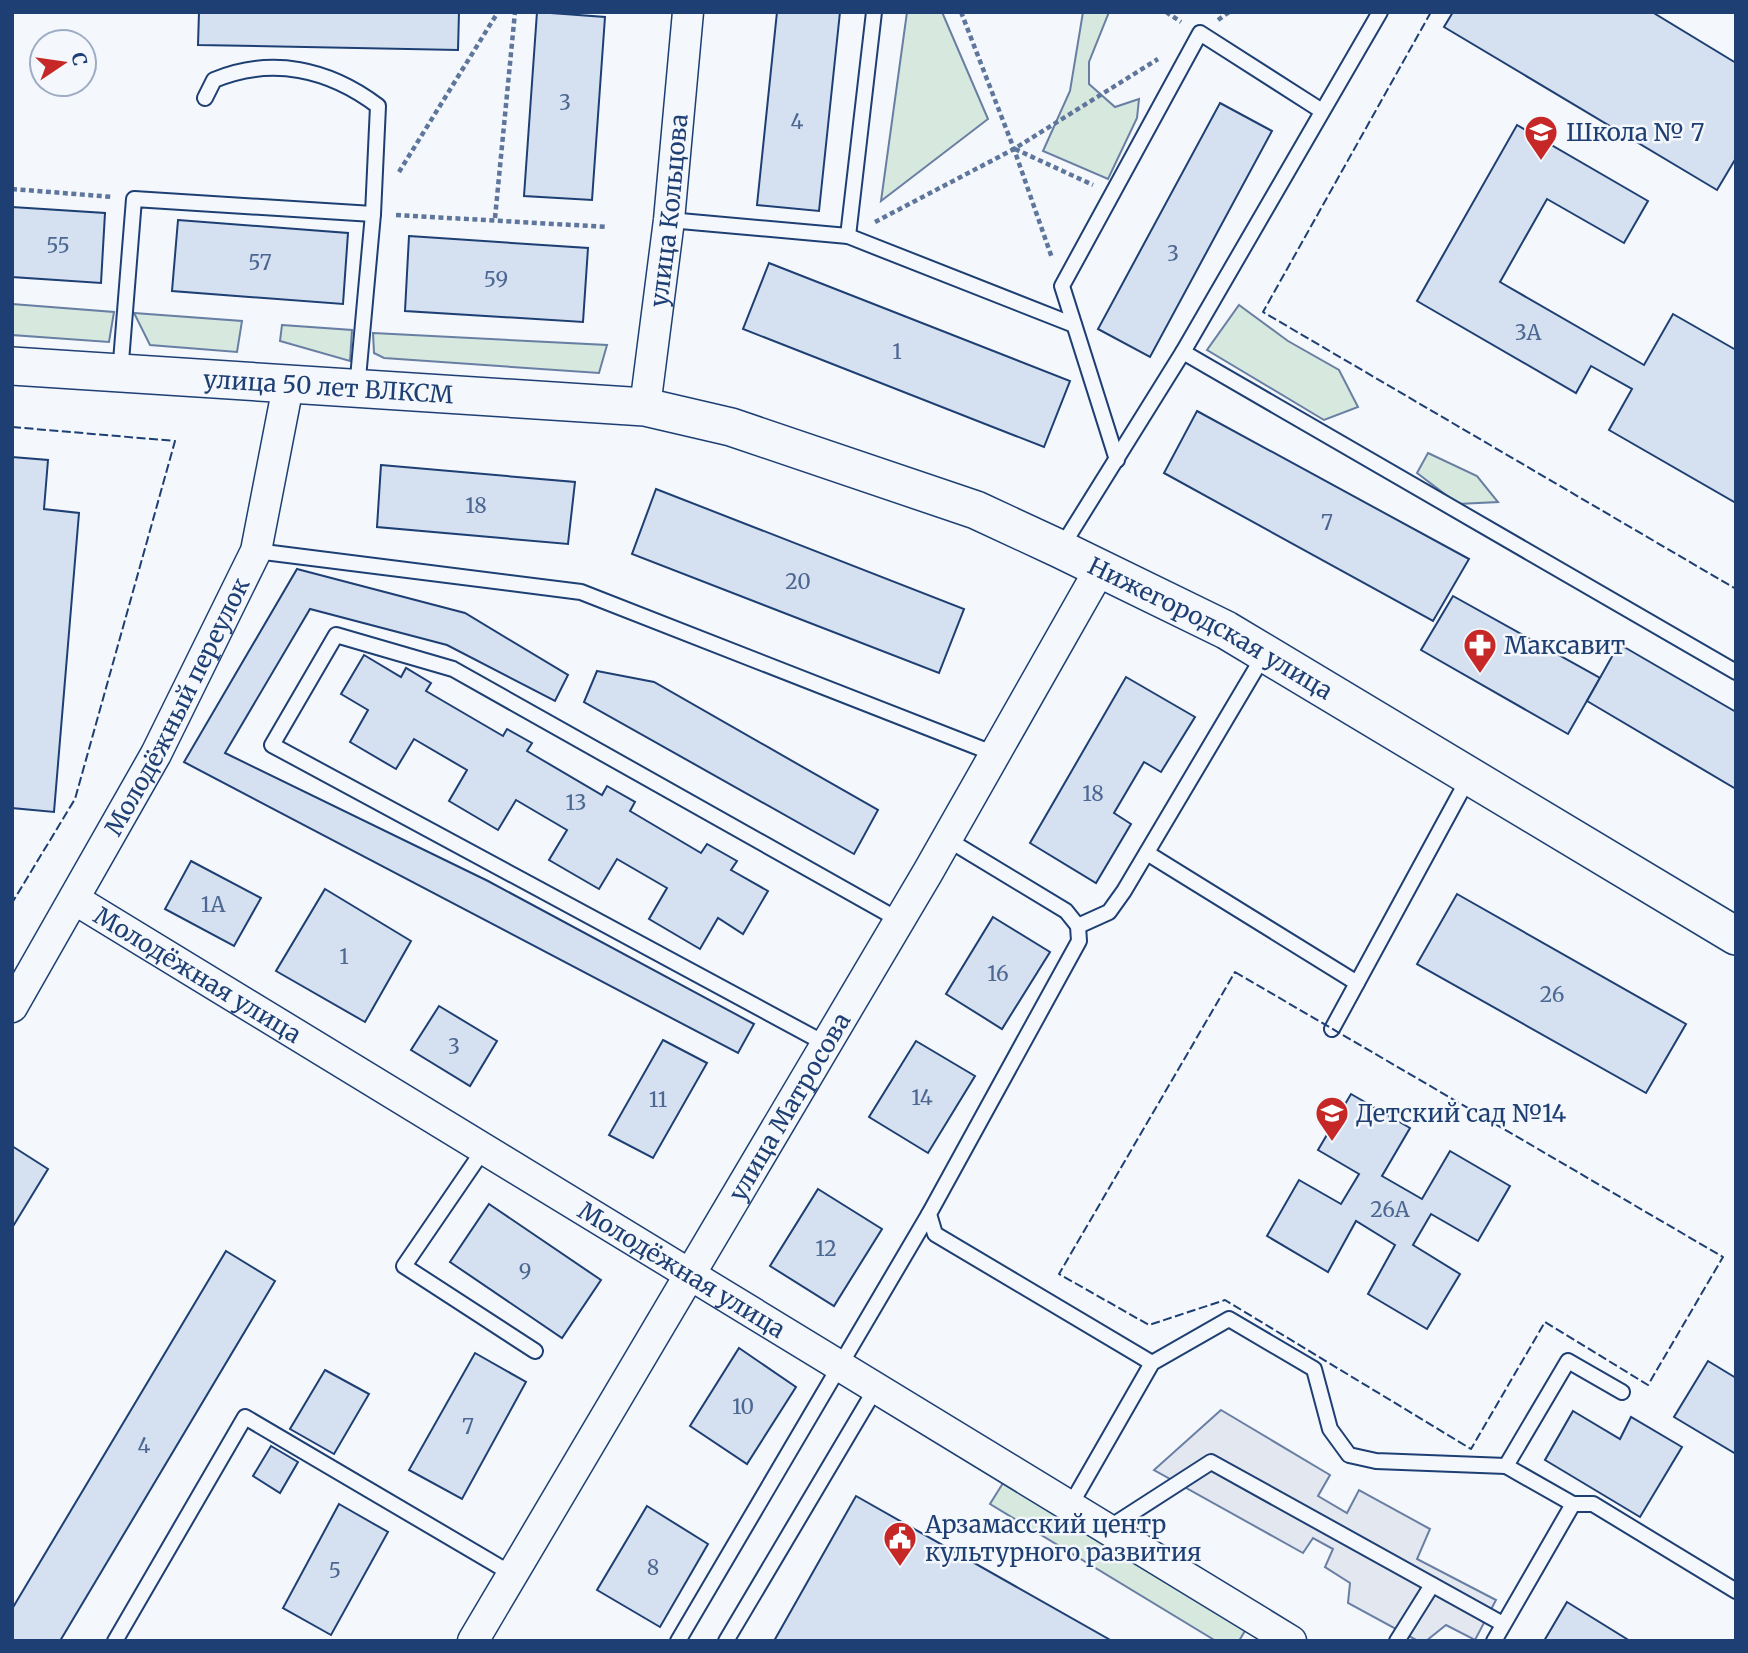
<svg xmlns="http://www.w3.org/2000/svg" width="1748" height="1653" viewBox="0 0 1748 1653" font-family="Merriweather,serif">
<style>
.green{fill:#d7e8df;stroke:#687fa3;stroke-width:2}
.parking{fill:#e3e8f0;stroke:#687fa3;stroke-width:2}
.building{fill:#d5e0f0;stroke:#1d3f73;stroke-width:2}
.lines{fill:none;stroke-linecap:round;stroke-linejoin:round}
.service-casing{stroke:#1d3f73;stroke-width:18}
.minor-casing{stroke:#1d3f73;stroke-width:33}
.tertiary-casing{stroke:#1d3f73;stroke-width:40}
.path{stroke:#5e769c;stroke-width:4.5;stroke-dasharray:5 3.5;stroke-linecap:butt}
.service{stroke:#f4f7fb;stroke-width:14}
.minor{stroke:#f4f7fb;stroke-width:30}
.tertiary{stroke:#f4f7fb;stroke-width:37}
.fence{stroke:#1d3f73;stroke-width:2;stroke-dasharray:9 3.5;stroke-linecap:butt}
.labels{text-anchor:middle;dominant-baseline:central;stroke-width:5;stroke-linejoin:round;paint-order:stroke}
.number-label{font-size:21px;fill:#4b6792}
.poi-label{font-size:24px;fill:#1d3f73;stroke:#f4f7fb;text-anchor:start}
.street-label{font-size:24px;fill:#1d3f73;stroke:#f4f7fb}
</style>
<rect width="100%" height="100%" fill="#f4f7fb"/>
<g class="green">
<path d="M 907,12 L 942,12 L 988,119 L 881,201 Z"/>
<path d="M 1083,12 L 1109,12 L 1089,62 L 1089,84 L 1115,107 L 1139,99 L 1137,118 L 1108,179 L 1043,151 L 1070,91 Z"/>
<path d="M 12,304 L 114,312 L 109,342 L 12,335 Z"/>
<path d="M 1239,305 L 1288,341 L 1339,370 L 1358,407 L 1324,420 L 1207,350 Z"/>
<path d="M 134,313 L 242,321 L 237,352 L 150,345 Z"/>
<path d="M 282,325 L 352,330 L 350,361 L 280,341 Z"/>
<path d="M 373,333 L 607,345 L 599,373 L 384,358 L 374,353 Z"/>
<path d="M 1428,453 L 1477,476 L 1498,502 L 1458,504 L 1417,473 Z"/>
<path d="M 1003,1483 L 1246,1629 L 1239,1641 L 1216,1641 L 990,1504 Z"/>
</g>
<path class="parking" d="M 1221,1410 L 1330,1475 L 1318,1496 L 1347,1513 L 1359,1490 L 1430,1529 L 1417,1559 L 1496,1600 L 1475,1640 L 1446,1625 L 1426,1641 L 1418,1641 L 1348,1603 L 1350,1583 L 1325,1567 L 1333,1549 L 1313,1538 L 1303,1553 L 1154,1470 Z"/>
<g class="building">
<path d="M 199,12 L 459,12 L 458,50 L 198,45 Z"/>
<path d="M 537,12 L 605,17 L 592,200 L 524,196 Z"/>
<path d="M 777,12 L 840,12 L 819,211 L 757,205 Z"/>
<path d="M 1453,12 L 1652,12 L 1736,63 L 1736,158 L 1717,190 L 1444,27 Z"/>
<path d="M 1220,103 L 1272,131 L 1150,357 L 1098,329 Z"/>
<path d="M 1517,125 L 1648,201 L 1624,243 L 1547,199 L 1500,282 L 1644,365 L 1673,314 L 1736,350 L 1736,503 L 1609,430 L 1632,389 L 1591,366 L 1576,393 L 1417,301 Z"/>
<path d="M 12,207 L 105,213 L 101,283 L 12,277 Z"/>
<path d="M 178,220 L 348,233 L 343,304 L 172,291 Z"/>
<path d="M 409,236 L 588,248 L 583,322 L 405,311 Z"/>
<path d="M 769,263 L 1070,381 L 1044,447 L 743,329 Z"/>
<path d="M 1197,411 L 1469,559 L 1433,621 L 1164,473 Z"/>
<path d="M 12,457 L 48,460 L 44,509 L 79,513 L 54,812 L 12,808 Z"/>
<path d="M 381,465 L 575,482 L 568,544 L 377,527 Z"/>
<path d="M 656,489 L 964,609 L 939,673 L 632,554 Z"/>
<path d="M 297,569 L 465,613 L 568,675 L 555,701 L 447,645 L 310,609 L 225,753 L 488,881 L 754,1024 L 738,1053 L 184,762 Z"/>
<path d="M 1453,596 L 1600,678 L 1568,734 L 1421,650 Z"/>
<path d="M 1619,644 L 1736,712 L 1736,789 L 1587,701 Z"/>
<path d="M 364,655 L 401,677 L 406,668 L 431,683 L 426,691 L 503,736 L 507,729 L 532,743 L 527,751 L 602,795 L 607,786 L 635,802 L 630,811 L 701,853 L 707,844 L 737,861 L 731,870 L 768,891 L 743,934 L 718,918 L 700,949 L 649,919 L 667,888 L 617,859 L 599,889 L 549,860 L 567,830 L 516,800 L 498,830 L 449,801 L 467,770 L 414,739 L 396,769 L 350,742 L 368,710 L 341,694 Z"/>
<path d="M 597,671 L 654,682 L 878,810 L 854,854 L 584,702 Z"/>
<path d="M 1126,677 L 1195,717 L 1161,772 L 1144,762 L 1114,813 L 1131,824 L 1096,883 L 1030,843 Z"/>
<path d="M 191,861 L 261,898 L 234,946 L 165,909 Z"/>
<path d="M 325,889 L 411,941 L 365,1022 L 276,971 Z"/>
<path d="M 1457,894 L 1686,1024 L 1646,1093 L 1417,964 Z"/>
<path d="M 993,917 L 1050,952 L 1002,1029 L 946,994 Z"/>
<path d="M 439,1006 L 497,1041 L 470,1086 L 411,1050 Z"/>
<path d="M 663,1040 L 707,1063 L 653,1158 L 609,1135 Z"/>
<path d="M 916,1041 L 975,1076 L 928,1153 L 869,1117 Z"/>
<path d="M 1351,1094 L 1410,1128 L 1382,1176 L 1422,1199 L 1450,1151 L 1510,1186 L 1478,1241 L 1431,1214 L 1413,1245 L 1460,1274 L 1427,1329 L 1368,1294 L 1395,1245 L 1356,1221 L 1328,1272 L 1267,1236 L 1299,1180 L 1341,1204 L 1359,1174 L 1318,1150 Z"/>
<path d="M 12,1146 L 48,1169 L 12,1228 Z"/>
<path d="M 818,1189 L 882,1229 L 834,1306 L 770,1266 Z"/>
<path d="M 489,1204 L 601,1280 L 562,1338 L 450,1262 Z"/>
<path d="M 226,1251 L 275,1281 L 60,1641 L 12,1641 L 12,1609 Z"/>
<path d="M 739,1348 L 796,1387 L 747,1464 L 690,1426 Z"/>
<path d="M 475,1353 L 526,1382 L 462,1499 L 409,1470 Z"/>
<path d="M 1708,1361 L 1736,1378 L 1736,1454 L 1674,1417 Z"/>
<path d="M 325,1370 L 369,1394 L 334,1454 L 290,1429 Z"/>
<path d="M 1573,1411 L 1620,1439 L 1631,1417 L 1682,1447 L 1640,1517 L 1545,1460 Z"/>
<path d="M 271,1446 L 298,1462 L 280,1493 L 253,1476 Z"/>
<path d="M 856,1496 L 1112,1641 L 774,1641 Z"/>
<path d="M 339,1504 L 388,1532 L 331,1635 L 283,1608 Z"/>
<path d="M 647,1506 L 708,1544 L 660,1627 L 597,1590 Z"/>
<path d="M 1567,1602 L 1630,1641 L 1544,1641 Z"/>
</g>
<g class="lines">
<defs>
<g id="service">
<path d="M 205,98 L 214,80 C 272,56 329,69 378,106 L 373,214 L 357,389"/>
<path d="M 669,220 L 848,236 L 874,12"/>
<path d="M 848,236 L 1074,325"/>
<path d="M 1183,352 L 1736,672"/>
<path d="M 120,374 L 134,199 L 373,214"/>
<path d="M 1117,460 L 1062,286 L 1200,33 L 1322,111"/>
<path d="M 1061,548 L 1183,352 L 1380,12"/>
<path d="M 256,551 L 581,592 L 995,754"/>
<path d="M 947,839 L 1066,911 L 1078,926 L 1079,941 L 929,1214 L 935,1234 L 1152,1363"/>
<path d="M 1147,853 L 1357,983"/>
<path d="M 1078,926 L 1109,912 L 1124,891 L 1264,655"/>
<path d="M 1332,1029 L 1469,777"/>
<path d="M 826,1044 L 272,745 L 336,635 L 453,669 L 899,920"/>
<path d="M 484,1149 L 404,1266 L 535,1351"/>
<path d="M 1573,1504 L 1506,1466 L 1568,1361 L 1622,1392"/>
<path d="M 1070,1506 L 1152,1363 L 1229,1319 L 1314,1369 L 1330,1429 L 1349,1455 L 1376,1461 L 1506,1466"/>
<path d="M 1107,1529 L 1211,1462 L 1503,1624"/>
<path d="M 115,1641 L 245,1417 L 512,1574"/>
<path d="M 678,1641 L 929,1214"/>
<path d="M 726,1641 L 876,1388"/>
<path d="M 1397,1641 L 1432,1585"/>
<path d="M 1494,1641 L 1573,1504 L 1593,1504 L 1736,1591"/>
</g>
<g id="minor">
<path id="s1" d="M 645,407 L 669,220 L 688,12"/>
<path id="s2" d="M 74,899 L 1291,1641"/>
<path id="s3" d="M 12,1007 L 156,754 L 256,551 L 288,386"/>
<path id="s4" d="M 473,1641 L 928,872 L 1100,569"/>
</g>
<g id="tertiary">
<path id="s5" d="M 12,366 L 645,407 L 731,427 L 976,510 L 1060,549 L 1226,630 L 1736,936"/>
</g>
</defs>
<use href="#service" class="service-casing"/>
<use href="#minor" class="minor-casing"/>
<use href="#tertiary" class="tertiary-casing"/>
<g class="path">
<path d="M 961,12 L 1014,149 L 1052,258"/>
<path d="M 1166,12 L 1181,22"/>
<path d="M 1218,20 L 1229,12"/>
<path d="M 1015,149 L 1093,185"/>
<path d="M 399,172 L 498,12"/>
<path d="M 12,189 L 113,197"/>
<path d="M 396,215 L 608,227"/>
<path d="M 495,218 L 515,12"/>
<path d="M 875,222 L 1014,149 L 1158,59"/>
</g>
<use href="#service" class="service"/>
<use href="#minor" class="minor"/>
<use href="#tertiary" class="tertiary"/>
<g class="fence">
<path d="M 1431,12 L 1263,312 L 1736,589"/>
<path d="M 12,427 L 175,441 L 75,799 L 12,903"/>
<path d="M 1235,972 L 1723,1257 L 1648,1385 L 1545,1322 L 1471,1449 L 1225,1300 L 1149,1325 L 1059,1274 Z"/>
</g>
</g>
<defs>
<symbol id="school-pin" viewBox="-11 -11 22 30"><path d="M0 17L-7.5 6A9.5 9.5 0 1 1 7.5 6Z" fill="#c62828" stroke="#f4f7fb"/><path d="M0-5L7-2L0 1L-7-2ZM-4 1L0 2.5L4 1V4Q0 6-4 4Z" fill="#fff"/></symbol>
<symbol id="pharmacy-pin" viewBox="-11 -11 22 30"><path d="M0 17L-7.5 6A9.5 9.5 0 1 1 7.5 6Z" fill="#c62828" stroke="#f4f7fb"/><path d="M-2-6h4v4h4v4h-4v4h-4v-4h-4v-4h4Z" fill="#fff"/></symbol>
<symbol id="civic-pin" viewBox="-11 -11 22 30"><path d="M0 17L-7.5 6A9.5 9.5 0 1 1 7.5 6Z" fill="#c62828" stroke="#f4f7fb"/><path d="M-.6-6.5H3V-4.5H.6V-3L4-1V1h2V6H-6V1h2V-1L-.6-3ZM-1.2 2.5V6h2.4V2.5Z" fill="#fff"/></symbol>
</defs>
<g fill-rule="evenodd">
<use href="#school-pin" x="1522" y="113" width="38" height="52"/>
<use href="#pharmacy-pin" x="1461" y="626" width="38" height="52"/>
<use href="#school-pin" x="1313" y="1094" width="38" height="52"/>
<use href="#civic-pin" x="881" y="1519" width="38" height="52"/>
</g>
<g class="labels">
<g class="number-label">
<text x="565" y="102">3</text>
<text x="797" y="121">4</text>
<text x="58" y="245">55</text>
<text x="1173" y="253">3</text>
<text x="260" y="262">57</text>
<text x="496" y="279">59</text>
<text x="1528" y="332">3А</text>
<text x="897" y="351">1</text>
<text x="476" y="505">18</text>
<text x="1327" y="522">7</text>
<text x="798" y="581">20</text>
<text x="1093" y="793">18</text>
<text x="576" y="802">13</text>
<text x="213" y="904">1А</text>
<text x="344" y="956">1</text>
<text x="998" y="973">16</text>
<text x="1552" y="994">26</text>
<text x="454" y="1046">3</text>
<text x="922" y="1097">14</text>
<text x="658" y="1099">11</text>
<text x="1390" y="1209">26А</text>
<text x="826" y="1248">12</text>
<text x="525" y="1271">9</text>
<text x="743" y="1406">10</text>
<text x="468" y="1426">7</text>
<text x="144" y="1445">4</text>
<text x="653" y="1567">8</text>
<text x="335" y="1570">5</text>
</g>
<g class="poi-label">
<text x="1566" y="132">Школа № 7</text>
<text x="1504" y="645">Максавит</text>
<text x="1356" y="1113">Детский сад №14</text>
<text x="925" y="1524">Арзамасский центр<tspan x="925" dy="28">культурного развития</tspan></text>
</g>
<g class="street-label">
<text stroke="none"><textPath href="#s1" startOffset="198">улица Кольцова</textPath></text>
<text stroke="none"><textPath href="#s5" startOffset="317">улица 50 лет ВЛКСМ</textPath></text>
<text stroke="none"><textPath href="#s5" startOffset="1244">Нижегородская улица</textPath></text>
<text stroke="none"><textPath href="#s3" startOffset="343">Молодёжный переулок</textPath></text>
<text stroke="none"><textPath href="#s2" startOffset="145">Молодёжная улица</textPath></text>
<text stroke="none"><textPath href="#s4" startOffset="621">улица Матросова</textPath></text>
<text stroke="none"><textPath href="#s2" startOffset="712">Молодёжная улица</textPath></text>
</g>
</g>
<rect width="1748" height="1653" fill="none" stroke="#1d3f73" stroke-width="28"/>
<g transform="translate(63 63) rotate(77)"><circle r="33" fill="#f4f7fb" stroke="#9eadc5" stroke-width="2"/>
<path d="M0-5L12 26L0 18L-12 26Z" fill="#c62828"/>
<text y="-10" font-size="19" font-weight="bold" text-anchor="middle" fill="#1d3f73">С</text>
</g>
</svg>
